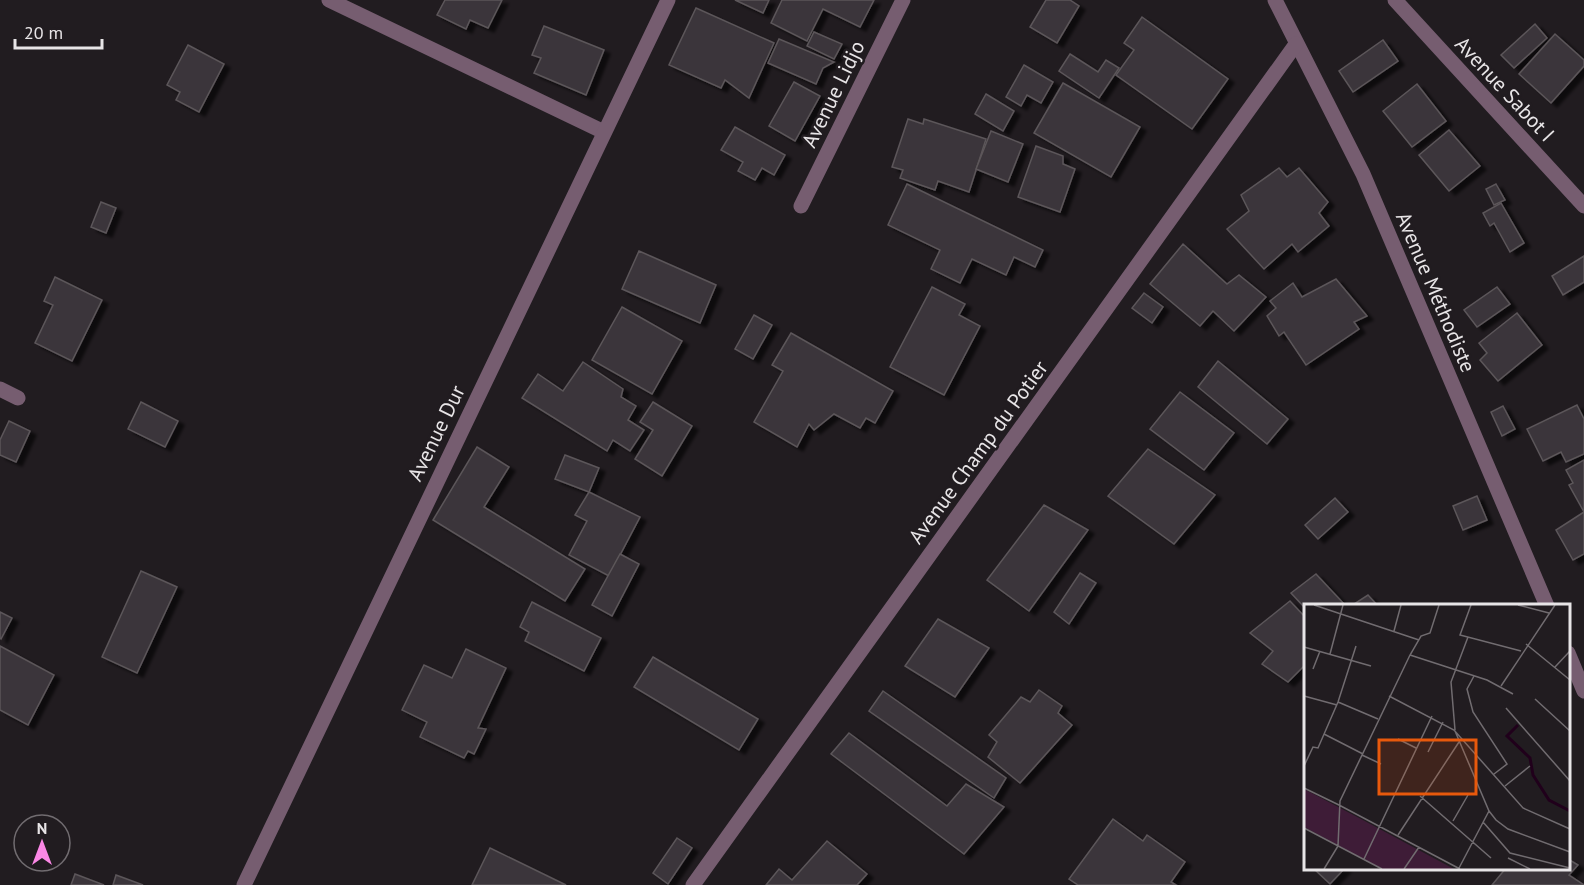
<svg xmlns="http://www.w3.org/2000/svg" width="1584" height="885" viewBox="0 0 1584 885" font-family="'PT Sans',sans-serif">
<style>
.building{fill:#3b363a;stroke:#5c565a;stroke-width:1.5;filter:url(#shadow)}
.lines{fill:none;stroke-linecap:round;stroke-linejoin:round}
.minor{stroke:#765d70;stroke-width:15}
.labels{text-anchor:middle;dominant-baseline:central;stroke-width:5;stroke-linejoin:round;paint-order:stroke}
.street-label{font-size:21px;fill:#e8e5e7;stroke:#211c20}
.inset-river{fill:none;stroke:#20001b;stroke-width:3}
.inset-road{fill:none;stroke:#716c70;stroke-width:1.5}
.view{fill:#e8590c;fill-opacity:0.15;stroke:#e8590c;stroke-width:3}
.inset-edge{fill:none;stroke:#e8e5e7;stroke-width:3}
</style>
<defs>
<filter id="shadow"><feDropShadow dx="6" dy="4" stdDeviation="1.5" flood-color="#0009"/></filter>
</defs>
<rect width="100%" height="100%" fill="#211c20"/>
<g class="building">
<path d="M 445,0 L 502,0 L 488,28 L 470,20 L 466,29 L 437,15 Z"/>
<path d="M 735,0 L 769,0 L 763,13 Z"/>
<path d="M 782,0 L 874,0 L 860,27 L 823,9 L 807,41 L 771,23 Z"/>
<path d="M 1046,0 L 1070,0 L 1079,6 L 1057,43 L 1030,27 Z"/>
<path d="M 696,8 L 774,43 L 749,98 L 725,80 L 721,88 L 669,65 Z"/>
<path d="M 1142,17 L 1228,79 L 1192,129 L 1116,75 L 1134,50 L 1124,43 Z"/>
<path d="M 1535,24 L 1547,38 L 1514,68 L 1501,55 Z"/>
<path d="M 544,26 L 604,50 L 586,95 L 534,73 L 541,58 L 532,55 Z"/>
<path d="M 814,32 L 842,44 L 834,59 L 807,46 Z"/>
<path d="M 1555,34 L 1584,60 L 1584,66 L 1551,103 L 1519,74 Z"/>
<path d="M 779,39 L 834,62 L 823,68 L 816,84 L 768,63 Z"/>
<path d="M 1383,40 L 1398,61 L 1353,92 L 1339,71 Z"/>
<path d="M 188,45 L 224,64 L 199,112 L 176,100 L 180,92 L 167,85 Z"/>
<path d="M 1070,54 L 1098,72 L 1106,60 L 1119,68 L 1099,98 L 1059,71 Z"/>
<path d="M 1024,65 L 1053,82 L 1041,103 L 1027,95 L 1021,106 L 1006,97 Z"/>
<path d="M 794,82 L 820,96 L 795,141 L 769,126 Z"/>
<path d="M 1063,83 L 1140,127 L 1111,177 L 1034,133 Z"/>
<path d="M 1417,84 L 1446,121 L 1412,147 L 1383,111 Z"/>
<path d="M 986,94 L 1014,111 L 1003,131 L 975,114 Z"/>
<path d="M 908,119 L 923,124 L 924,119 L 986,139 L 969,192 L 938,181 L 935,190 L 900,178 L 903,170 L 892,167 Z"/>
<path d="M 735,127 L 785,155 L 774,175 L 762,168 L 755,180 L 738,171 L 743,162 L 721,150 Z"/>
<path d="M 1449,130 L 1480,166 L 1449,191 L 1419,155 Z"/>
<path d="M 991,131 L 1023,144 L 1008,182 L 976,169 Z"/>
<path d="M 1036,146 L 1063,156 L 1063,164 L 1075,169 L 1060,212 L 1018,197 Z"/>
<path d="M 1279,168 L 1287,177 L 1299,168 L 1328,202 L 1319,213 L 1329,226 L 1298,252 L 1292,244 L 1264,269 L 1227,229 L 1249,211 L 1241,195 Z"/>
<path d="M 907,184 L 1043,250 L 1035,267 L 1014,257 L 1006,275 L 972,259 L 960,283 L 931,269 L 940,250 L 888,225 Z"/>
<path d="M 1496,184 L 1505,200 L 1494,205 L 1486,189 Z"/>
<path d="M 101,202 L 116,208 L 106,233 L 91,227 Z"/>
<path d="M 1501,203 L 1524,243 L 1510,252 L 1494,223 L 1490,226 L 1483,213 Z"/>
<path d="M 1183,244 L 1227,284 L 1239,275 L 1266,297 L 1234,331 L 1213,311 L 1200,326 L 1150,284 Z"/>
<path d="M 639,251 L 716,285 L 700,323 L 622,289 Z"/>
<path d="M 1584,256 L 1584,282 L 1563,295 L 1552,276 Z"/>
<path d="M 55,277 L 102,300 L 72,361 L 35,343 L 53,305 L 44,301 Z"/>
<path d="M 1336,279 L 1367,316 L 1354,322 L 1359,329 L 1306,365 L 1284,332 L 1279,336 L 1267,316 L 1276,308 L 1270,301 L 1293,283 L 1302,297 Z"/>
<path d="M 932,287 L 965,304 L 959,315 L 980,326 L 944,395 L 890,367 Z"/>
<path d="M 1497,287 L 1510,304 L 1477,327 L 1464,310 Z"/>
<path d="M 1144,293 L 1163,307 L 1152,323 L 1132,308 Z"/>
<path d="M 622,307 L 682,341 L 652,394 L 592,360 Z"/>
<path d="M 1517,313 L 1542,345 L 1498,381 L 1480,360 L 1487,353 L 1479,343 Z"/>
<path d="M 754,315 L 772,325 L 753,359 L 735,349 Z"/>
<path d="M 791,333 L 893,391 L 875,423 L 866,418 L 860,428 L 834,414 L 814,430 L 809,424 L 797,447 L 754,422 L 783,371 L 772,365 Z"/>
<path d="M 1218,361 L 1288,419 L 1267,444 L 1198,387 Z"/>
<path d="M 583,362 L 623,389 L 621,397 L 636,406 L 628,420 L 644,430 L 630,451 L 613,440 L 607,451 L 522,398 L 538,374 L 563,391 Z"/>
<path d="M 1180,392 L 1234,433 L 1204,470 L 1150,429 Z"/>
<path d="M 141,402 L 178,421 L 165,447 L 128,429 Z"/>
<path d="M 653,402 L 692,426 L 662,476 L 635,459 L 653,430 L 640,422 Z"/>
<path d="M 1577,405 L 1584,419 L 1584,454 L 1566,462 L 1561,452 L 1543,461 L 1527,429 Z"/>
<path d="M 1503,406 L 1515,429 L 1502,436 L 1491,412 Z"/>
<path d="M 9,421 L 30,431 L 16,462 L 0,455 L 0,440 Z"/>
<path d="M 477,447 L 509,467 L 484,507 L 585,569 L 565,601 L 433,520 Z"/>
<path d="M 1148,449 L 1215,495 L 1174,544 L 1108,496 Z"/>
<path d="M 565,455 L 599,468 L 589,492 L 555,479 Z"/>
<path d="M 1584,460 L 1584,554 L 1573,560 L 1556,530 L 1584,512 L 1569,485 L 1573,483 L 1566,470 Z"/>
<path d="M 589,492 L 640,517 L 609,576 L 569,555 L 587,521 L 575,515 Z"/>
<path d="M 1477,496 L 1487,520 L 1463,530 L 1453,506 Z"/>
<path d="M 1335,498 L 1348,512 L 1318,539 L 1305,525 Z"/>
<path d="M 1044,505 L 1088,530 L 1029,611 L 987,580 Z"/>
<path d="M 620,554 L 639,564 L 612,616 L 592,605 Z"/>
<path d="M 141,571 L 177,587 L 137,673 L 102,657 Z"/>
<path d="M 1080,573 L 1096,583 L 1069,624 L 1054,612 Z"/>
<path d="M 1316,574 L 1346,606 L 1305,608 L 1291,593 Z"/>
<path d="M 1368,595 L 1378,606 L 1351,606 Z"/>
<path d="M 1290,601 L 1305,617 L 1305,665 L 1288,682 L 1262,664 L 1273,651 L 1250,633 Z"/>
<path d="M 532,602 L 601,638 L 584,671 L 525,641 L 529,632 L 520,627 Z"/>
<path d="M 0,612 L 12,618 L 1,639 L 0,638 Z"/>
<path d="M 938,619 L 989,648 L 955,697 L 905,666 Z"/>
<path d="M 0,646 L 54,675 L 28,725 L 0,710 Z"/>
<path d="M 466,649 L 506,668 L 478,728 L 486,729 L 474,754 L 468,751 L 464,758 L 420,737 L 427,722 L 402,710 L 424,665 L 452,678 Z"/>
<path d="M 653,657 L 758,719 L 739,750 L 634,687 Z"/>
<path d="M 1039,690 L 1062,706 L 1058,713 L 1072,725 L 1020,783 L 988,757 L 997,742 L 989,735 L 1021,697 L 1030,702 Z"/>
<path d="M 883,691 L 1006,778 L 994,798 L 869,711 Z"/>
<path d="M 849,733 L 947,806 L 966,784 L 1004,807 L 964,854 L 831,754 Z"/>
<path d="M 1113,819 L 1143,841 L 1147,835 L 1185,862 L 1171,882 L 1176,885 L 1078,885 L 1069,879 Z"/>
<path d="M 677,838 L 692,848 L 668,884 L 653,873 Z"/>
<path d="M 827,841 L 867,874 L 857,885 L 766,885 L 779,869 L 792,880 Z"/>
<path d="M 490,848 L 566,885 L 472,885 Z"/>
<path d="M 1568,859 L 1578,865 L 1569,875 L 1584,885 L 1492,885 L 1506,868 L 1568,868 Z"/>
<path d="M 1313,868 L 1345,868 L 1330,884 Z"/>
<path d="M 75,874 L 104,885 L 71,885 Z"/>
<path d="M 116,875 L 143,885 L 113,885 Z"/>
</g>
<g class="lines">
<g class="minor">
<path d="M 329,0 L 604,132"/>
<path d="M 1275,0 L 1363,174 L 1547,606"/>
<path d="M 1395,0 L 1584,206"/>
<path d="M 801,206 L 903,0"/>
<path d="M 0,389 L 18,398"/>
<path d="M 1568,653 L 1584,691"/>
<path d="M 244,885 L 668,0"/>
<path d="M 693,885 L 1296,44"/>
</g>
</g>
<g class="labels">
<g class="street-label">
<text transform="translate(1505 89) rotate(47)">Avenue Sabot I</text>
<text transform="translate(833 94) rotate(-64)">Avenue Lidjo</text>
<text transform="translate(1436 292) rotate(67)">Avenue Méthodiste</text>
<text transform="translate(436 433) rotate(-64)">Avenue Dur</text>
<text transform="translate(978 452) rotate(-54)">Avenue Champ du Potier</text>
</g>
</g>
<g transform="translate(1304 604)">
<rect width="266" height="266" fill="#211c20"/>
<path d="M 0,185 L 57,215 L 150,265 L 78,265 L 0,223 Z" fill="#3e1c37"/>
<path class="inset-river" d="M 214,121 L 203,132 L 226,154 L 229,171 L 245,196 L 266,207"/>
<path class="inset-road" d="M 10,1 L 115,36M 167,1 L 156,31 L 217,47M 214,1 L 245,9M 90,27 L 97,1M 222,40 L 266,76M 0,43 L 67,62M 26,50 L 39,1M 106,51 L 183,76 L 209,90M 251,63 L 266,47M 9,65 L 16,47M 170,72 L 163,85 L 169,108 L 203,160 L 190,170M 197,82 L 251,1M 0,92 L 33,101M 85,92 L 150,126 L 219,204 L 266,225M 231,95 L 266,127M 34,98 L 74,115M 202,104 L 266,177M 151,126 L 147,78 L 164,33M 151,127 L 185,207 L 192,216 L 204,225 L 266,248M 20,130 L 59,150M 94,135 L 112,144M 124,148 L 139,118M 58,151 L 77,160M 0,162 L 9,143 L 14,144 L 34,98 L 52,42M 201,182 L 226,162M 0,184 L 35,201M 116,192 L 187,254M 35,201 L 156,265M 149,217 L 164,191M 179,218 L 206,249 L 266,264M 0,224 L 78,265M 94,231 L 155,138M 204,254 L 226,265M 60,255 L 128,112M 155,264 L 185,207M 20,265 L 34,242 L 36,197 L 106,51 L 117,32 L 126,29 L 135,1M 100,265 L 115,243"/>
<path class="view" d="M 75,136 L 172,136 L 172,190 L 75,190 Z"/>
<rect width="266" height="266" class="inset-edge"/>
</g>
<g transform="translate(42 843)"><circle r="28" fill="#211c20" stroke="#716c70" stroke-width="1.5"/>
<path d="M0-4.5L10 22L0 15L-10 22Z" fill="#fb87e5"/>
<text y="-9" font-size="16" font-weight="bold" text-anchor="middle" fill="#e8e5e7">N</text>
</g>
<path d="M15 39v9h87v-9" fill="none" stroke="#e8e5e7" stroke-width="3"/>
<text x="24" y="39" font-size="18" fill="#e8e5e7" stroke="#211c20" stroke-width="4.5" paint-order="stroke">20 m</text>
</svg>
